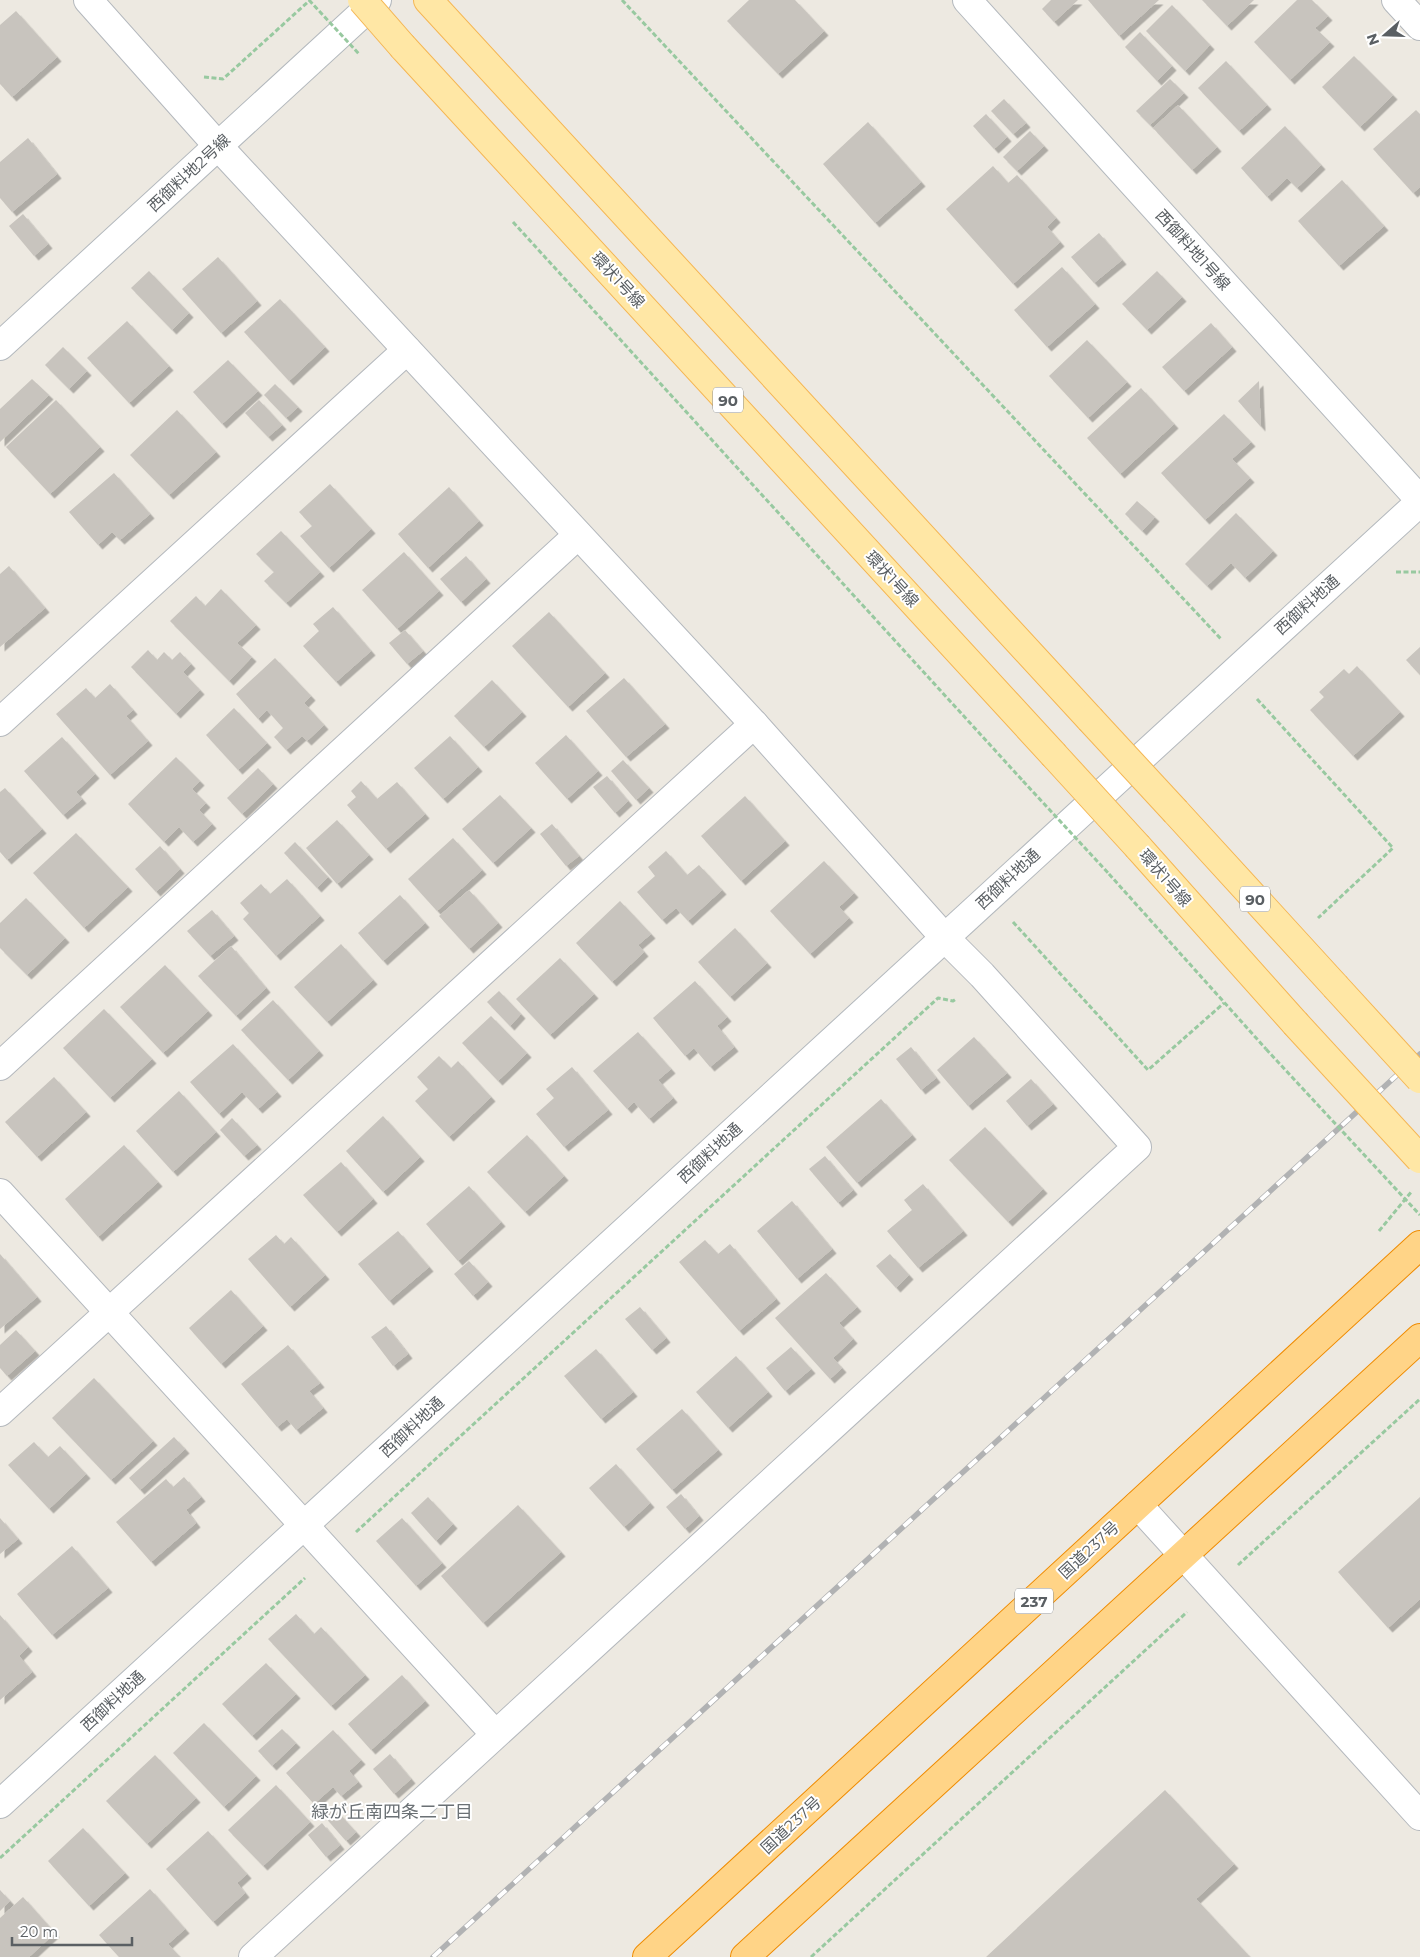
<svg xmlns="http://www.w3.org/2000/svg" width="1420" height="1957" viewBox="0 0 1420 1957" font-family="Montserrat,'Noto Sans JP',sans-serif">
<style>
.building{fill:#c8c4be;filter:url(#shadow)}
.lines{fill:none;stroke-linecap:round;stroke-linejoin:round}
.street-casing{stroke:#b4b8bd;stroke-width:30}
.secondary-casing{stroke:#b3b8bd;stroke-width:30}
.primary-casing{stroke:#f5b653;stroke-width:30}
.highway-casing{stroke:#ef8b00;stroke-width:30}
.path{stroke:#98c9a0;stroke-width:3;stroke-dasharray:5 2.5;stroke-linecap:butt}
.street{stroke:#fff;stroke-width:28}
.secondary{stroke:#fff;stroke-width:28}
.primary{stroke:#ffe7a5;stroke-width:28}
.highway{stroke:#ffd487;stroke-width:28}
.rail-casing{stroke:#b1b2b3;stroke-width:5.5}
.rail{stroke:#fff;stroke-width:4;stroke-dasharray:11;stroke-linecap:butt}
.primary-bridge-casing{stroke:#f5b653;stroke-width:30;stroke-linecap:butt}
.path-bridge{stroke:#98c9a0;stroke-width:3;stroke-dasharray:5 2.5;stroke-linecap:butt}
.primary-bridge{stroke:#ffe7a5;stroke-width:28}
.labels{text-anchor:middle;dominant-baseline:central;stroke-width:4;stroke-linejoin:round;paint-order:stroke}
.shield{fill:#fff;stroke:#8c8f92;stroke-width:1}
.shield-label{font-size:15px;font-weight:bold;fill:#5a5f63}
.street-label{font-size:16px;fill:#5a5f63;stroke:#fff}
.neighbourhood-label{font-size:18px;fill:#6b7175;stroke:#fff}
</style>
<defs>
<filter id="shadow"><feDropShadow dx="4.5" dy="4.5" stdDeviation="0" flood-color="#0004"/></filter>
</defs>
<rect width="100%" height="100%" fill="#ede9e1"/>
<g class="building">
<path d="M 749,0 L 795,0 L 824,31 L 778,74 L 727,21 Z"/>
<path d="M 1051,0 L 1078,0 L 1054,22 L 1042,9 Z"/>
<path d="M 1088,0 L 1159,0 L 1119,36 Z"/>
<path d="M 1202,0 L 1254,0 L 1227,26 Z"/>
<path d="M 1297,0 L 1312,0 L 1328,16 L 1315,28 L 1330,42 L 1290,80 L 1254,42 Z"/>
<path d="M 1172,5 L 1210,45 L 1185,71 L 1146,31 Z"/>
<path d="M 16,11 L 57,57 L 12,97 L 0,84 L 0,25 Z"/>
<path d="M 1140,32 L 1172,66 L 1157,81 L 1125,47 Z"/>
<path d="M 1354,56 L 1393,95 L 1360,127 L 1322,87 Z"/>
<path d="M 1226,61 L 1267,105 L 1239,131 L 1198,88 Z"/>
<path d="M 1170,79 L 1184,93 L 1150,125 L 1136,111 Z"/>
<path d="M 1004,99 L 1026,123 L 1013,134 L 991,111 Z"/>
<path d="M 1178,105 L 1217,147 L 1192,170 L 1153,128 Z"/>
<path d="M 1416,110 L 1420,114 L 1420,187 L 1413,193 L 1373,149 Z"/>
<path d="M 986,114 L 1007,137 L 994,149 L 973,126 Z"/>
<path d="M 868,122 L 921,182 L 875,223 L 823,164 Z"/>
<path d="M 1285,126 L 1321,165 L 1297,188 L 1287,178 L 1267,197 L 1241,168 Z"/>
<path d="M 1030,131 L 1044,146 L 1017,171 L 1003,157 Z"/>
<path d="M 28,138 L 57,174 L 12,212 L 0,198 L 0,162 Z"/>
<path d="M 993,166 L 1008,183 L 1017,175 L 1056,218 L 1047,227 L 1060,242 L 1013,284 L 946,209 Z"/>
<path d="M 1342,180 L 1384,226 L 1339,266 L 1298,221 Z"/>
<path d="M 23,214 L 48,244 L 34,256 L 9,226 Z"/>
<path d="M 1099,233 L 1122,260 L 1094,283 L 1071,257 Z"/>
<path d="M 218,257 L 257,301 L 221,333 L 182,289 Z"/>
<path d="M 1062,267 L 1095,304 L 1047,347 L 1014,310 Z"/>
<path d="M 149,271 L 189,313 L 172,330 L 131,288 Z"/>
<path d="M 1157,271 L 1182,297 L 1147,330 L 1122,304 Z"/>
<path d="M 280,299 L 325,347 L 289,381 L 244,332 Z"/>
<path d="M 127,321 L 169,366 L 129,403 L 87,358 Z"/>
<path d="M 1211,323 L 1232,347 L 1184,391 L 1162,367 Z"/>
<path d="M 1087,340 L 1127,382 L 1088,418 L 1049,376 Z"/>
<path d="M 63,347 L 87,371 L 69,389 L 45,365 Z"/>
<path d="M 228,360 L 258,391 L 222,424 L 193,392 Z"/>
<path d="M 32,379 L 49,395 L 0,442 L 0,409 Z"/>
<path d="M 1259,381 L 1260,408 L 1261,427 L 1238,401 Z"/>
<path d="M 275,384 L 298,407 L 286,418 L 264,395 Z"/>
<path d="M 1141,388 L 1174,424 L 1120,474 L 1087,438 Z"/>
<path d="M 56,400 L 100,447 L 50,494 L 6,447 Z"/>
<path d="M 259,400 L 282,425 L 268,437 L 245,413 Z"/>
<path d="M 177,410 L 216,452 L 169,495 L 130,455 Z"/>
<path d="M 1224,414 L 1251,442 L 1232,459 L 1250,478 L 1205,520 L 1161,473 Z"/>
<path d="M 114,473 L 150,514 L 120,540 L 112,532 L 98,545 L 69,512 Z"/>
<path d="M 330,484 L 371,529 L 329,568 L 300,536 L 312,526 L 299,512 Z"/>
<path d="M 449,487 L 479,521 L 428,568 L 398,534 Z"/>
<path d="M 1137,501 L 1155,517 L 1142,531 L 1125,514 Z"/>
<path d="M 1236,513 L 1273,551 L 1245,578 L 1231,563 L 1207,586 L 1185,564 Z"/>
<path d="M 281,531 L 320,572 L 286,603 L 264,581 L 274,572 L 256,554 Z"/>
<path d="M 404,552 L 439,591 L 397,629 L 362,590 Z"/>
<path d="M 466,556 L 486,579 L 461,602 L 440,579 Z"/>
<path d="M 9,566 L 45,608 L 0,647 L 0,574 Z"/>
<path d="M 221,589 L 256,625 L 237,643 L 252,657 L 229,681 L 170,621 L 196,596 L 205,606 Z"/>
<path d="M 333,607 L 371,651 L 336,682 L 303,646 L 319,631 L 313,624 Z"/>
<path d="M 549,612 L 605,673 L 568,707 L 512,646 Z"/>
<path d="M 405,630 L 423,651 L 407,664 L 389,643 Z"/>
<path d="M 1420,647 L 1420,675 L 1406,660 Z"/>
<path d="M 148,650 L 157,660 L 164,652 L 172,660 L 180,652 L 191,664 L 183,672 L 200,690 L 176,714 L 131,667 Z"/>
<path d="M 275,658 L 311,696 L 304,703 L 324,725 L 307,741 L 302,736 L 286,750 L 274,737 L 283,728 L 267,710 L 258,719 L 236,694 Z"/>
<path d="M 1357,666 L 1400,712 L 1353,756 L 1310,710 L 1324,697 L 1319,692 L 1344,669 L 1349,674 Z"/>
<path d="M 624,678 L 665,724 L 626,757 L 586,711 Z"/>
<path d="M 492,680 L 522,712 L 484,747 L 454,716 Z"/>
<path d="M 110,684 L 133,710 L 126,716 L 148,741 L 110,775 L 56,714 L 86,688 L 95,698 Z"/>
<path d="M 234,708 L 267,743 L 238,770 L 206,735 Z"/>
<path d="M 566,735 L 598,771 L 567,799 L 535,763 Z"/>
<path d="M 450,736 L 478,767 L 443,799 L 414,768 Z"/>
<path d="M 62,737 L 95,774 L 76,792 L 82,799 L 63,815 L 24,771 Z"/>
<path d="M 176,757 L 200,781 L 192,789 L 206,803 L 199,810 L 212,824 L 193,842 L 179,827 L 164,842 L 128,804 Z"/>
<path d="M 623,760 L 649,788 L 636,800 L 611,771 Z"/>
<path d="M 258,768 L 273,784 L 242,814 L 227,798 Z"/>
<path d="M 607,776 L 628,801 L 615,813 L 593,787 Z"/>
<path d="M 361,781 L 377,799 L 397,782 L 425,814 L 386,849 L 347,805 L 356,797 L 351,791 Z"/>
<path d="M 5,788 L 42,829 L 7,860 L 0,852 L 0,792 Z"/>
<path d="M 500,795 L 531,828 L 493,863 L 462,829 Z"/>
<path d="M 745,796 L 785,841 L 741,881 L 701,836 Z"/>
<path d="M 337,820 L 369,855 L 337,884 L 306,848 Z"/>
<path d="M 552,824 L 579,856 L 566,866 L 540,834 Z"/>
<path d="M 76,833 L 128,887 L 84,928 L 33,873 Z"/>
<path d="M 453,838 L 482,870 L 437,911 L 408,879 Z"/>
<path d="M 295,842 L 328,877 L 317,888 L 284,853 Z"/>
<path d="M 160,846 L 180,869 L 156,892 L 135,869 Z"/>
<path d="M 666,851 L 687,875 L 699,865 L 722,890 L 688,921 L 676,908 L 662,920 L 637,892 L 655,876 L 648,867 Z"/>
<path d="M 824,861 L 854,893 L 839,907 L 849,918 L 810,954 L 770,911 Z"/>
<path d="M 287,879 L 320,916 L 276,956 L 243,919 L 249,913 L 240,903 L 261,884 L 270,894 Z"/>
<path d="M 469,890 L 498,923 L 469,949 L 439,916 Z"/>
<path d="M 400,895 L 425,923 L 383,961 L 358,933 Z"/>
<path d="M 26,898 L 65,938 L 27,975 L 0,948 L 0,923 Z"/>
<path d="M 620,901 L 651,934 L 638,945 L 644,952 L 612,982 L 576,943 Z"/>
<path d="M 212,910 L 234,936 L 210,956 L 187,931 Z"/>
<path d="M 735,928 L 767,963 L 730,997 L 698,962 Z"/>
<path d="M 341,944 L 373,980 L 327,1022 L 294,987 Z"/>
<path d="M 231,946 L 266,988 L 236,1016 L 198,976 Z"/>
<path d="M 560,958 L 594,994 L 550,1035 L 516,999 Z"/>
<path d="M 165,965 L 208,1011 L 163,1053 L 120,1007 Z"/>
<path d="M 695,981 L 727,1017 L 717,1026 L 734,1047 L 710,1067 L 694,1048 L 685,1056 L 653,1018 Z"/>
<path d="M 499,991 L 521,1014 L 510,1026 L 487,1002 Z"/>
<path d="M 273,1000 L 319,1051 L 288,1080 L 241,1030 Z"/>
<path d="M 104,1009 L 152,1059 L 110,1098 L 63,1048 Z"/>
<path d="M 491,1016 L 527,1053 L 498,1081 L 462,1043 Z"/>
<path d="M 638,1032 L 671,1069 L 658,1080 L 673,1098 L 649,1119 L 634,1102 L 627,1109 L 593,1071 Z"/>
<path d="M 974,1037 L 1007,1073 L 968,1106 L 937,1070 Z"/>
<path d="M 233,1044 L 277,1092 L 258,1109 L 242,1092 L 219,1114 L 190,1082 Z"/>
<path d="M 911,1047 L 936,1078 L 921,1090 L 896,1059 Z"/>
<path d="M 439,1056 L 451,1068 L 458,1061 L 491,1097 L 449,1137 L 415,1101 L 428,1089 L 417,1077 Z"/>
<path d="M 572,1067 L 608,1110 L 564,1147 L 536,1114 L 554,1098 L 546,1089 Z"/>
<path d="M 54,1077 L 86,1112 L 37,1157 L 5,1122 Z"/>
<path d="M 1031,1079 L 1053,1104 L 1027,1126 L 1006,1101 Z"/>
<path d="M 179,1091 L 216,1132 L 173,1172 L 136,1131 Z"/>
<path d="M 881,1099 L 912,1135 L 857,1183 L 826,1147 Z"/>
<path d="M 383,1116 L 420,1157 L 383,1192 L 346,1151 Z"/>
<path d="M 232,1118 L 257,1145 L 244,1156 L 220,1130 Z"/>
<path d="M 985,1127 L 1043,1189 L 1008,1222 L 949,1160 Z"/>
<path d="M 527,1135 L 564,1176 L 525,1212 L 487,1172 Z"/>
<path d="M 124,1145 L 158,1182 L 98,1237 L 65,1199 Z"/>
<path d="M 825,1156 L 853,1190 L 838,1203 L 809,1169 Z"/>
<path d="M 341,1162 L 373,1199 L 337,1232 L 303,1195 Z"/>
<path d="M 923,1184 L 963,1231 L 918,1268 L 887,1231 L 912,1210 L 904,1200 Z"/>
<path d="M 469,1186 L 501,1222 L 458,1261 L 426,1224 Z"/>
<path d="M 792,1201 L 832,1249 L 797,1279 L 757,1231 Z"/>
<path d="M 398,1231 L 429,1267 L 389,1301 L 358,1264 Z"/>
<path d="M 276,1235 L 284,1244 L 291,1237 L 325,1275 L 290,1307 L 248,1259 Z"/>
<path d="M 705,1240 L 718,1254 L 730,1244 L 776,1299 L 739,1331 L 679,1262 Z"/>
<path d="M 0,1254 L 37,1297 L 0,1329 Z"/>
<path d="M 890,1254 L 909,1275 L 896,1288 L 876,1266 Z"/>
<path d="M 469,1261 L 488,1282 L 473,1296 L 454,1274 Z"/>
<path d="M 826,1273 L 857,1307 L 839,1323 L 853,1339 L 833,1358 L 842,1368 L 830,1379 L 775,1318 Z"/>
<path d="M 231,1290 L 263,1326 L 221,1364 L 189,1328 Z"/>
<path d="M 640,1307 L 666,1338 L 652,1350 L 625,1319 Z"/>
<path d="M 386,1326 L 408,1354 L 393,1366 L 371,1337 Z"/>
<path d="M 16,1330 L 35,1351 L 7,1376 L 0,1368 L 0,1345 Z"/>
<path d="M 288,1345 L 320,1383 L 309,1391 L 323,1408 L 296,1430 L 287,1419 L 277,1427 L 241,1384 Z"/>
<path d="M 791,1347 L 811,1369 L 785,1391 L 766,1368 Z"/>
<path d="M 596,1349 L 633,1392 L 601,1419 L 564,1376 Z"/>
<path d="M 736,1356 L 768,1392 L 728,1428 L 696,1392 Z"/>
<path d="M 94,1378 L 153,1441 L 111,1480 L 52,1418 Z"/>
<path d="M 682,1409 L 718,1450 L 672,1490 L 636,1449 Z"/>
<path d="M 174,1437 L 185,1449 L 140,1490 L 129,1478 Z"/>
<path d="M 34,1442 L 48,1457 L 60,1446 L 86,1474 L 49,1509 L 8,1465 Z"/>
<path d="M 616,1464 L 650,1503 L 624,1527 L 589,1488 Z"/>
<path d="M 184,1477 L 201,1497 L 186,1510 L 196,1523 L 151,1562 L 116,1522 L 166,1479 L 173,1487 Z"/>
<path d="M 681,1494 L 699,1516 L 685,1529 L 666,1507 Z"/>
<path d="M 428,1497 L 453,1524 L 436,1541 L 411,1513 Z"/>
<path d="M 1420,1497 L 1420,1599 L 1388,1628 L 1338,1572 Z"/>
<path d="M 518,1505 L 561,1552 L 483,1623 L 441,1576 Z"/>
<path d="M 0,1518 L 18,1539 L 0,1554 Z"/>
<path d="M 402,1518 L 442,1563 L 416,1586 L 376,1541 Z"/>
<path d="M 72,1546 L 108,1588 L 52,1635 L 17,1594 Z"/>
<path d="M 296,1614 L 314,1634 L 321,1627 L 365,1675 L 331,1706 L 268,1639 Z"/>
<path d="M 0,1615 L 28,1647 L 19,1656 L 32,1672 L 0,1700 Z"/>
<path d="M 266,1663 L 296,1694 L 252,1736 L 222,1704 Z"/>
<path d="M 402,1675 L 425,1701 L 371,1750 L 348,1724 Z"/>
<path d="M 204,1723 L 256,1776 L 224,1807 L 173,1753 Z"/>
<path d="M 282,1729 L 296,1743 L 272,1766 L 258,1751 Z"/>
<path d="M 333,1730 L 361,1760 L 349,1771 L 358,1782 L 341,1796 L 333,1787 L 314,1804 L 286,1773 Z"/>
<path d="M 390,1754 L 411,1779 L 394,1794 L 373,1769 Z"/>
<path d="M 155,1755 L 196,1798 L 147,1844 L 106,1801 Z"/>
<path d="M 276,1785 L 310,1822 L 263,1866 L 228,1830 Z"/>
<path d="M 1165,1790 L 1234,1864 L 1196,1899 L 1250,1957 L 986,1957 Z"/>
<path d="M 334,1808 L 356,1832 L 346,1841 L 324,1816 Z"/>
<path d="M 322,1823 L 340,1845 L 326,1857 L 308,1835 Z"/>
<path d="M 83,1828 L 125,1873 L 89,1906 L 48,1861 Z"/>
<path d="M 208,1831 L 247,1874 L 237,1883 L 245,1893 L 213,1922 L 166,1869 Z"/>
<path d="M 150,1889 L 185,1929 L 168,1944 L 180,1957 L 119,1957 L 99,1935 Z"/>
<path d="M 0,1890 L 10,1901 L 0,1911 Z"/>
<path d="M 23,1897 L 55,1933 L 29,1957 L 0,1957 L 0,1918 Z"/>
</g>
<g class="lines">
<defs>
<g id="street">
<path d="M 88,0 L 218,146 L 754,724 L 945,938 L 982,975 L 1137,1147 L 253,1957"/>
<path d="M 1396,0 L 1420,26"/>
<path d="M 0,722 L 407,350"/>
<path d="M 0,1066 L 578,535"/>
<path d="M 0,1193 L 495,1734"/>
<path d="M 0,1412 L 754,724"/>
<path d="M 1138,1505 L 1420,1816"/>
</g>
<g id="secondary">
<path d="M 967,0 L 1420,500"/>
<path d="M 0,346 L 377,0"/>
<path d="M 0,1804 L 1420,502"/>
</g>
<g id="primary">
<path d="M 428,0 L 1090,719"/>
<path d="M 403,47 L 1053,754"/>
<path d="M 1176,812 L 1335,986"/>
<path d="M 1138,847 L 1295,1023"/>
</g>
<g id="highway">
<path d="M 647,1957 L 1420,1245"/>
<path d="M 745,1957 L 1420,1338"/>
</g>
</defs>
<use href="#street" class="street-casing"/>
<use href="#secondary" class="secondary-casing"/>
<use href="#primary" class="primary-casing"/>
<use href="#highway" class="highway-casing"/>
<g class="path">
<path d="M 622,0 L 1221,639"/>
<path d="M 204,77 L 223,79 L 310,0"/>
<path d="M 513,222 L 1023,781"/>
<path d="M 1396,572 L 1420,572"/>
<path d="M 1257,699 L 1393,848 L 1318,918"/>
<path d="M 1109,874 L 1266,1049"/>
<path d="M 1013,922 L 1148,1070 L 1224,1003"/>
<path d="M 1379,1231 L 1412,1191"/>
<path d="M 356,1532 L 938,998 L 953,1001 L 956,999"/>
<path d="M 1238,1565 L 1420,1399"/>
<path d="M 0,1858 L 305,1578"/>
<path d="M 811,1957 L 1187,1612"/>
</g>
<use href="#street" class="street"/>
<use href="#secondary" class="secondary"/>
<use href="#primary" class="primary"/>
<use href="#highway" class="highway"/>
<defs>
<path id="rail" d="M 433,1957 L 1420,1054"/>
</defs>
<use href="#rail" class="rail-casing"/>
<use href="#rail" class="rail"/>
<defs>
<g id="primary-bridge">
<path d="M 362,0 L 403,47"/>
<path d="M 1090,719 L 1176,812"/>
<path d="M 1053,754 L 1138,847"/>
<path d="M 1335,986 L 1420,1079"/>
<path d="M 1295,1023 L 1420,1159"/>
</g>
</defs>
<use href="#primary-bridge" class="primary-bridge-casing"/>
<g class="path-bridge">
<path d="M 309,0 L 360,55"/>
<path d="M 1023,781 L 1109,874"/>
<path d="M 1266,1049 L 1420,1215"/>
</g>
<use href="#primary-bridge" class="primary-bridge"/>
</g>
<g class="labels">
<g class="shield">
<rect x="713" y="387.5" width="30" height="25" rx="4"/>
<rect x="1240" y="886.5" width="30" height="25" rx="4"/>
<rect x="1015" y="1588.5" width="38" height="25" rx="4"/>
</g>
<g class="shield-label">
<text x="728" y="400">90</text>
<text x="1255" y="899">90</text>
<text x="1034" y="1601">237</text>
</g>
<g class="street-label">
<text transform="translate(189 173) rotate(-43)">西御料地2号線</text>
<text transform="translate(1193 250) rotate(48)">西御料地1号線</text>
<text transform="translate(618 280) rotate(47)">環状1号線</text>
<text transform="translate(892 579) rotate(47)">環状1号線</text>
<text transform="translate(1307 605) rotate(-42)">西御料地通</text>
<text transform="translate(1165 878) rotate(49)">環状1号線</text>
<text transform="translate(1008 879) rotate(-43)">西御料地通</text>
<text transform="translate(710 1153) rotate(-43)">西御料地通</text>
<text transform="translate(412 1427) rotate(-43)">西御料地通</text>
<text transform="translate(1089 1550) rotate(-43)">国道237号</text>
<text transform="translate(113 1701) rotate(-43)">西御料地通</text>
<text transform="translate(791 1825) rotate(-43)">国道237号</text>
</g>
<g class="neighbourhood-label">
<text x="392" y="1812">緑が丘南四条二丁目</text>
</g>
</g>
<g transform="translate(1385 35) rotate(250)" stroke="#ffffff" stroke-width="4" paint-order="stroke">
<path d="M0-4L9 19L0 12L-9 19Z" fill="#5a5f63"/>
<text y="-8" font-size="14" font-weight="bold" text-anchor="middle" fill="#5a5f63">N</text>
</g>
<path d="M12 1937v8h120v-8" fill="none" stroke="#5a5f63" stroke-width="2.5"/>
<text x="20" y="1937" font-size="15" fill="#5a5f63" stroke="#ffffff" stroke-width="4" paint-order="stroke">20 m</text>
</svg>
